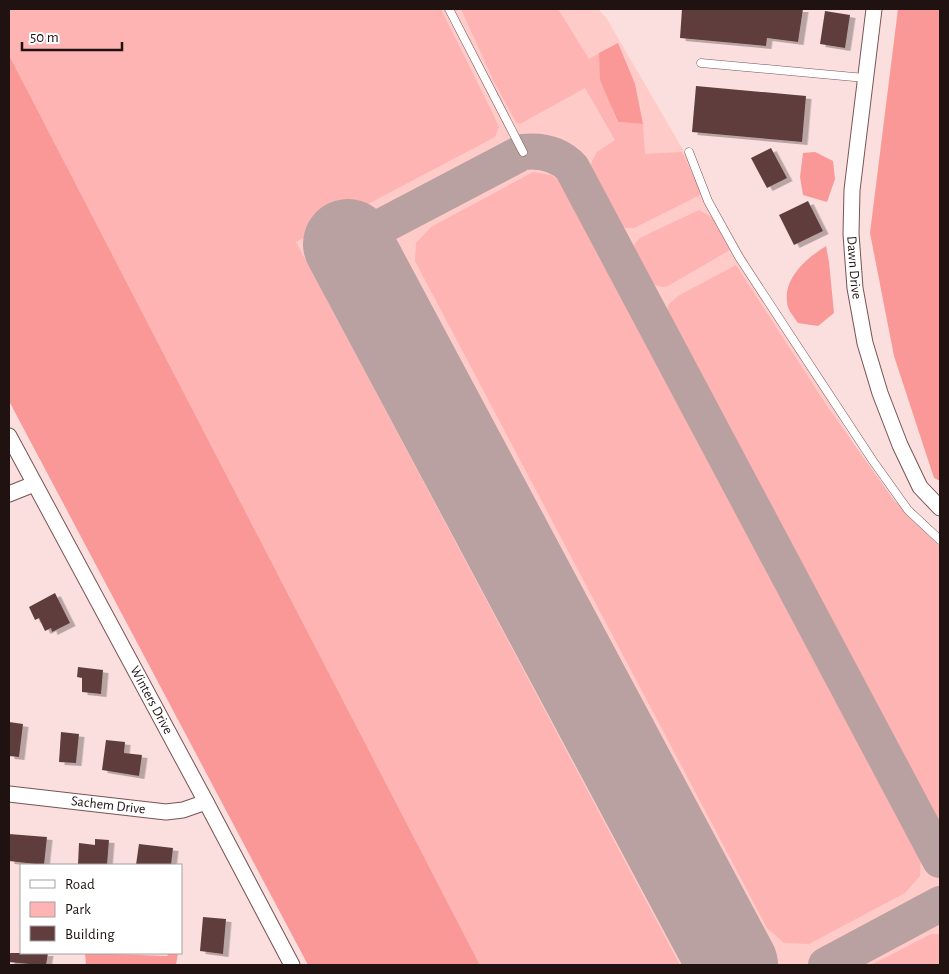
<svg xmlns="http://www.w3.org/2000/svg" width="949" height="974" viewBox="0 0 949 974" font-family="'Alegreya Sans',sans-serif">
<style>
.built{fill:#ffcbc9}
.green{fill:#fdb4b2}
.forest{fill:#f99897}
.lines{fill:none;stroke-linecap:round;stroke-linejoin:round}
.taxiway{stroke:#b8a1a0;stroke-width:36}
.runway{stroke:#b8a1a0;stroke-width:90}
.building{fill:#613e3d;filter:url(#shadow)}
.lane-casing{stroke:#785453;stroke-width:9}
.street-casing{stroke:#785453;stroke-width:17}
.lane{stroke:#fff;stroke-width:8}
.street{stroke:#fff;stroke-width:15}
.labels{text-anchor:middle;dominant-baseline:central;stroke-width:5;stroke-linejoin:round;paint-order:stroke}
.street-label{font-size:14px;fill:#201211;stroke:#fff}
</style>
<defs>
<filter id="shadow"><feDropShadow dx="5.5" dy="3" stdDeviation="0" flood-color="#0004"/></filter>
</defs>
<rect width="100%" height="100%" fill="#fadfde"/>
<path class="built" d="M 9,9 L 598,9 L 607,19 L 893,511 L 940,544 L 940,965 L 499,965 Z"/>
<g class="green">
<path d="M 9,9 L 441,9 L 493,114 L 499,127 L 495,137 L 296,242 L 680,965 L 480,965 L 9,55 Z"/>
<path d="M 461,9 L 558,9 L 589,59 L 599,53 C 601,77 609,100 617,122 L 643,124 L 645,154 L 682,152 L 702,194 L 634,228 L 626,228 L 614,222 L 589,173 L 592,161 L 597,152 L 615,140 L 585,88 L 520,124 L 516,122 L 494,82 Z"/>
<path d="M 533,172 L 551,175 L 570,189 L 921,855 L 920,876 L 905,893 L 809,944 L 784,943 L 767,928 L 415,261 L 416,243 L 431,227 Z"/>
<path d="M 699,210 L 713,218 L 730,250 L 666,287 C 643,287 636,265 634,245 L 640,238 Z"/>
<path d="M 736,265 L 827,406 L 894,500 L 940,547 L 940,831 L 667,318 L 668,305 L 678,296 Z"/>
<path d="M 931,934 L 940,934 L 940,965 L 871,965 Z"/>
</g>
<g class="forest">
<path d="M 898,9 L 940,9 L 940,481 L 934,478 L 894,356 L 870,233 Z"/>
<path d="M 618,43 L 635,84 L 643,124 L 618,122 L 600,80 L 599,53 Z"/>
<path d="M 9,55 L 480,965 L 308,965 L 9,401 Z"/>
<path d="M 815,152 L 833,161 L 835,179 L 827,202 L 803,195 L 800,177 L 803,153 Z"/>
<path d="M 826,246 L 829,262 L 834,313 L 818,326 L 798,323 C 794,317 787,309 787,302 C 784,277 807,258 826,246 Z"/>
<path d="M 85,953 L 167,956 L 169,953 L 178,953 L 176,965 L 86,965 Z"/>
</g>
<g class="lines">
<g class="taxiway">
<path d="M 348,244 L 523,152 C 542,150 559,154 572,168 L 940,860"/>
<path d="M 826,965 L 940,904"/>
</g>
<path class="runway" d="M 348,244 L 733,965"/>
</g>
<g class="building">
<path d="M 682,9 L 803,9 L 798,42 L 767,38 L 766,46 L 680,38 Z"/>
<path d="M 825,11 L 850,15 L 845,48 L 820,44 Z"/>
<path d="M 696,86 L 806,96 L 802,142 L 692,132 Z"/>
<path d="M 771,148 L 787,178 L 767,188 L 751,158 Z"/>
<path d="M 808,201 L 823,231 L 794,245 L 779,215 Z"/>
<path d="M 55,593 L 70,623 L 52,632 L 51,628 L 45,631 L 39,618 L 35,620 L 29,607 Z"/>
<path d="M 78,667 L 103,670 L 101,694 L 82,692 L 82,678 L 77,677 Z"/>
<path d="M 9,722 L 23,724 L 19,757 L 9,756 Z"/>
<path d="M 61,732 L 79,734 L 76,763 L 59,762 Z"/>
<path d="M 106,740 L 125,742 L 124,753 L 142,755 L 139,776 L 102,770 Z"/>
<path d="M 9,834 L 47,837 L 44,865 L 9,861 Z"/>
<path d="M 95,839 L 109,840 L 107,865 L 78,864 L 79,843 L 95,845 Z"/>
<path d="M 139,844 L 173,848 L 171,865 L 136,865 Z"/>
<path d="M 203,917 L 226,919 L 223,954 L 200,951 Z"/>
<path d="M 9,953 L 48,953 L 46,965 L 29,965 L 29,964 L 9,962 Z"/>
</g>
<g class="lines">
<defs>
<g id="lane">
<path d="M 449,9 L 523,152"/>
<path d="M 701,63 L 865,78"/>
<path d="M 689,152 L 708,201 L 739,257 L 794,341 L 873,461 L 908,510 L 940,540"/>
</g>
<g id="street">
<path id="s1" d="M 874,9 L 852,190 L 851,234 L 855,288 L 865,343 L 880,393 L 900,445 L 920,487 L 940,508"/>
<path id="s2" d="M 9,436 L 206,802 L 292,965"/>
<path d="M 9,494 L 34,484"/>
<path id="s3" d="M 9,794 L 166,812 L 183,810 L 206,802"/>
</g>
</defs>
<use href="#lane" class="lane-casing"/>
<use href="#street" class="street-casing"/>
<use href="#lane" class="lane"/>
<use href="#street" class="street"/>
</g>
<g class="labels">
<g class="street-label">
<text stroke="none"><textPath href="#s1" startOffset="260">Dawn Drive</textPath></text>
<text stroke="none"><textPath href="#s2" startOffset="300">Winters Drive</textPath></text>
<text stroke="none"><textPath href="#s3" startOffset="100">Sachem Drive</textPath></text>
</g>
</g>
<rect width="949" height="974" fill="none" stroke="#201211" stroke-width="20"/>
<rect x="20" y="864" width="162" height="90" fill="#ffffff" stroke="#a6a0a0"/>
<rect x="30" y="880" width="25" height="8" fill="#ffffff" stroke="#a6a0a0"/>
<text x="65" y="889" font-size="15" fill="#201211">Road</text>
<rect x="30" y="902" width="25" height="15" fill="#fdb4b2" stroke="#a6a0a0"/>
<text x="65" y="914" font-size="15" fill="#201211">Park</text>
<rect x="30" y="926" width="25" height="15" fill="#613e3d" stroke="#a6a0a0"/>
<text x="65" y="939" font-size="15" fill="#201211">Building</text>
<path d="M22 42v8h100v-8" fill="none" stroke="#201211" stroke-width="2.5"/>
<text x="30" y="42" font-size="15" fill="#201211" stroke="#ffffff" stroke-width="4" paint-order="stroke">50 m</text>
</svg>
